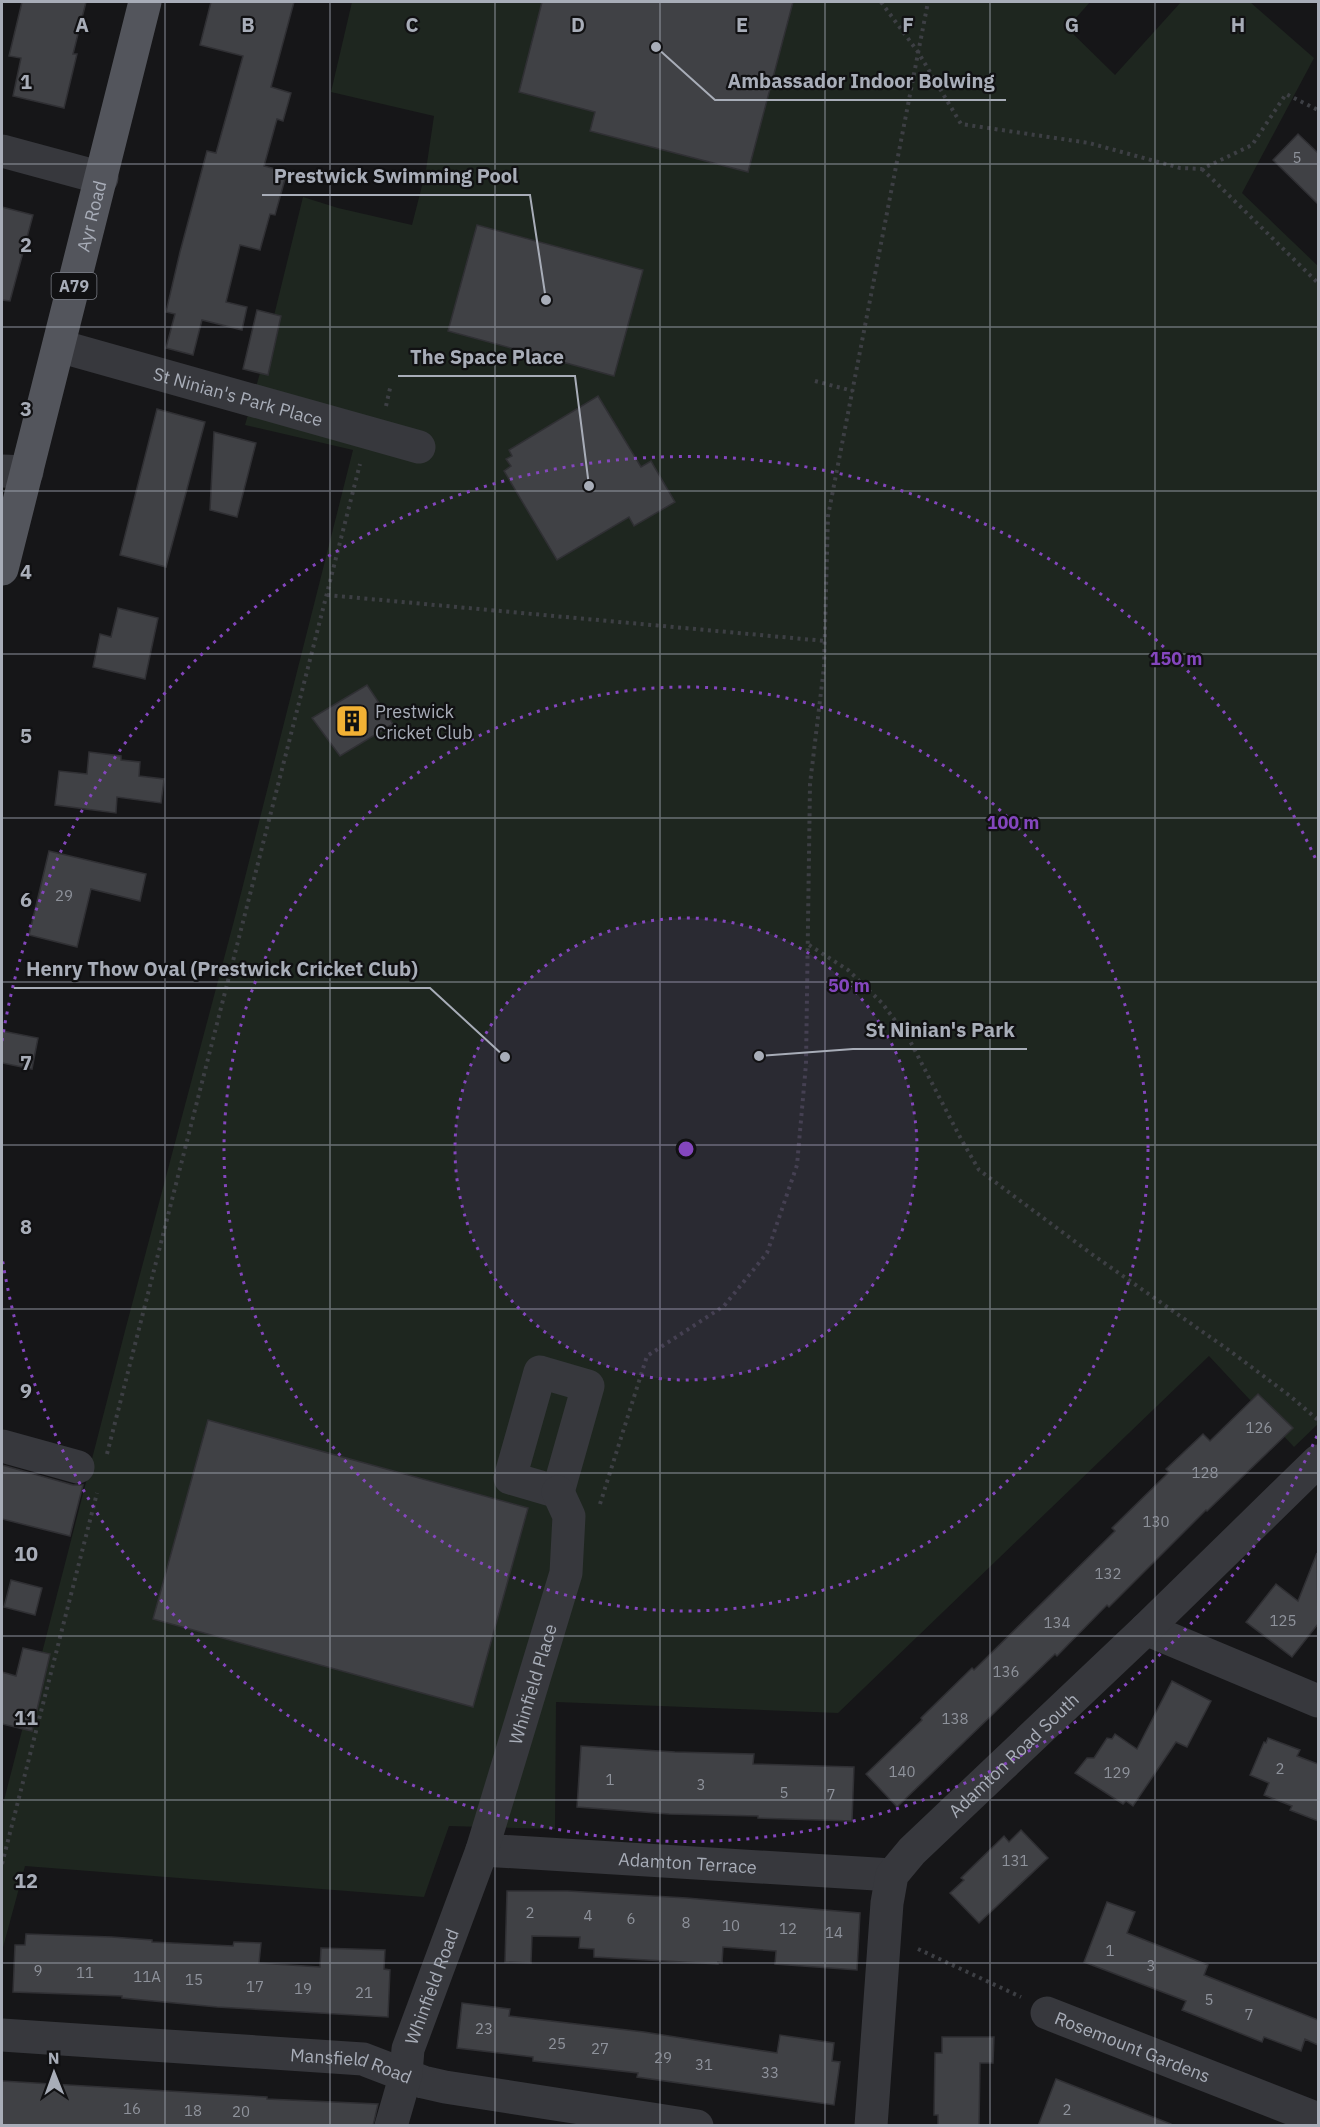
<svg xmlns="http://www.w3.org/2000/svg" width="1320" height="2127" viewBox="0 0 1320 2127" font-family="'IBM Plex Sans',sans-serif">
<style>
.green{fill:#1e261f}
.building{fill:#404145;stroke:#303034;stroke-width:1.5}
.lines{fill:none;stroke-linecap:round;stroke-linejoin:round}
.path{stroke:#3d3f44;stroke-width:4;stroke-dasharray:3 4.5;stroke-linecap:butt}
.minor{stroke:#37383d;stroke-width:33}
.major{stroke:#53555c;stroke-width:33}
.grid{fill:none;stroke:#a8adb8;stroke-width:1.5;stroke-opacity:0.55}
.ring{fill:none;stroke:#8446be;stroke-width:3;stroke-dasharray:3 6}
.labels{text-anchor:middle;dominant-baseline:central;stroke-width:4.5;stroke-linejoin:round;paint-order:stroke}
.number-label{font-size:15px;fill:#8e929b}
.shield{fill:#111113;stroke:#7b7e86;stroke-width:1.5}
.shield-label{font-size:16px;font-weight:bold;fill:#a8adb8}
.street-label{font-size:18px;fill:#a8adb8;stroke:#111113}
.poi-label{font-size:18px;fill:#a8adb8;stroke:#111113;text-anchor:start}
.grid-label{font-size:20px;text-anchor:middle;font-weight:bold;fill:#a8adb8;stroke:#111113;stroke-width:4.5;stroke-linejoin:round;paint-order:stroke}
.centre{fill:#8446be;stroke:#111113;stroke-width:3}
.ring-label{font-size:18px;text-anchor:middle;font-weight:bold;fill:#8446be;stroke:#111113;stroke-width:4.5;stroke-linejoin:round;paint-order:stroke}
.leader{fill:none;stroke:#a8adb8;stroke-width:2}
.callout-dot{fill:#a8adb8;stroke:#111113;stroke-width:2}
.callout-label{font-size:20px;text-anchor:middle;font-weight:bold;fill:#a8adb8;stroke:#111113;stroke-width:4.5;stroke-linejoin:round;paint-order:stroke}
</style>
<rect width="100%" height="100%" fill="#161618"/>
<path class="green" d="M 352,2 L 1090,2 L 1067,28 L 1115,75 L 1181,2 L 1250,2 L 1314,58 L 1242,193 L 1318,266 L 1318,1424 L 1294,1447 L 1209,1356 L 838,1713 L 556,1702 L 555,1829 L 449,1826 L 424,1897 L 25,1866 L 2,1951 L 2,1808 L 126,1327 L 235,917 L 353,450 L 245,425 L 260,373 L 303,197 L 338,208 L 412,225 L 426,170 L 434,116 L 331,92 Z"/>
<g class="building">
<path d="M 22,2 L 86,2 L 73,54 L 77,54 L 64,108 L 13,96 L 21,58 L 9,56 Z"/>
<path d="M 211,2 L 294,2 L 271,87 L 291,93 L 283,121 L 277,119 L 264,166 L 287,172 L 275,215 L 270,214 L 260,250 L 240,245 L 226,302 L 247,307 L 242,330 L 202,320 L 193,355 L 166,348 L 175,314 L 166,312 L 180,252 L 207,151 L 216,153 L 243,56 L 200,45 Z"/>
<path d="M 542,2 L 793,2 L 748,172 L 590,131 L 595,112 L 519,92 Z"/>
<path d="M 1298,134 L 1318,153 L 1318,204 L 1273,160 Z"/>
<path d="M 2,207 L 33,215 L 10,301 L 2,300 Z"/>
<path d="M 477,225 L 643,270 L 614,376 L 448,331 Z"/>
<path d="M 257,310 L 281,316 L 268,375 L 243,369 Z"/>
<path d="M 598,396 L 641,467 L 651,461 L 675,502 L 634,526 L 629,517 L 557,560 L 504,471 L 511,466 L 506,459 L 512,456 L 509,450 Z"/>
<path d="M 157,409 L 205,422 L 166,567 L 120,555 Z"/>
<path d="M 214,432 L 256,443 L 237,517 L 210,510 Z"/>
<path d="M 118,608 L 158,618 L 145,679 L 93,667 L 100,634 L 111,637 Z"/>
<path d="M 367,685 L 393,724 L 340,756 L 312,718 Z"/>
<path d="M 89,752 L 121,756 L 121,760 L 140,762 L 139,776 L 164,779 L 161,803 L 117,797 L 116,813 L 55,805 L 59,771 L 87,774 Z"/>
<path d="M 49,851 L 146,874 L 140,901 L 91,889 L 77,947 L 29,935 Z"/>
<path d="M 2,1031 L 38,1038 L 32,1069 L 2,1063 Z"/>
<path d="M 1258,1394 L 1293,1428 L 1207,1511 L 1206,1510 L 1109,1607 L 1107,1605 L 1057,1656 L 1055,1654 L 897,1807 L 866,1774 L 922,1720 L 921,1718 L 972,1668 L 974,1670 L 1115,1531 L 1112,1528 L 1169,1472 L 1166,1469 L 1203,1434 L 1210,1441 Z"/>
<path d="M 208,1420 L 528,1508 L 473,1707 L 153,1619 Z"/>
<path d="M 2,1465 L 73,1485 L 83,1485 L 70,1536 L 2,1519 Z"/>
<path d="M 1317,1553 L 1318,1624 L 1292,1657 L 1246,1622 L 1276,1584 L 1298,1601 Z"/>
<path d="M 11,1580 L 42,1588 L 35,1615 L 4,1607 Z"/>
<path d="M 23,1648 L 50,1654 L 32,1731 L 2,1724 L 2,1672 L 16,1676 Z"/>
<path d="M 1172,1681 L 1211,1701 L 1187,1747 L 1176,1742 L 1133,1806 L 1126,1801 L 1123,1804 L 1075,1773 L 1087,1758 L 1094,1758 L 1107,1738 L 1112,1739 L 1115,1734 L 1137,1749 Z"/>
<path d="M 1268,1738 L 1300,1750 L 1297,1756 L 1318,1764 L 1318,1821 L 1290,1810 L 1292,1806 L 1264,1795 L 1269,1783 L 1250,1775 L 1264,1742 L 1266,1743 Z"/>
<path d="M 581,1746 L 675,1752 L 754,1754 L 753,1764 L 854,1767 L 852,1821 L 758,1818 L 758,1816 L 669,1814 L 577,1807 Z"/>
<path d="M 1021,1830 L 1048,1858 L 979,1923 L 950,1893 L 964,1880 L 961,1878 L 1004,1836 L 1009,1842 Z"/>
<path d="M 507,1891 L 568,1891 L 687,1898 L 860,1913 L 857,1970 L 775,1964 L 776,1951 L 723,1947 L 722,1963 L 718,1962 L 718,1964 L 594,1957 L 594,1949 L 579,1948 L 580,1937 L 532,1936 L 531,1963 L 505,1962 Z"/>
<path d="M 1107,1902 L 1135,1912 L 1127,1933 L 1208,1965 L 1204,1975 L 1318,2020 L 1318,2045 L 1305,2039 L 1301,2051 L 1264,2037 L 1262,2042 L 1182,2010 L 1186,2001 L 1084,1962 Z"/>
<path d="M 26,1934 L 112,1937 L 152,1940 L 152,1942 L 233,1946 L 234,1942 L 261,1943 L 259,1963 L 320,1967 L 321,1948 L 385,1950 L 384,1969 L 390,1970 L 388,2017 L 217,2007 L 122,1998 L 122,1996 L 13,1992 L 15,1945 L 25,1945 Z"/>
<path d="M 462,2003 L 510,2009 L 509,2016 L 644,2032 L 777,2053 L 780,2035 L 834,2043 L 832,2061 L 840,2062 L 834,2105 L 637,2077 L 638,2073 L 533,2061 L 533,2057 L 457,2048 Z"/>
<path d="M 942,2037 L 994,2037 L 993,2063 L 980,2063 L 979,2126 L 938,2126 L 938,2115 L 934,2115 L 935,2053 L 942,2053 Z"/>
<path d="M 1056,2079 L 1171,2124 L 1171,2126 L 1038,2126 Z"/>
<path d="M 2,2081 L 267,2097 L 267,2099 L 378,2104 L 373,2126 L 2,2126 Z"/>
</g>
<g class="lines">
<g class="path">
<path d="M 881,2 L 918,52 L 961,124 L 1089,143 L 1180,168 L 1202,169 L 1252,145 L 1286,94 L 1318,110"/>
<path d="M 1202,169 L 1318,283"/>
<path d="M 815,381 L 853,391"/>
<path d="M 386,406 L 391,384"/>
<path d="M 327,595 L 825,641"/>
<path d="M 809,945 L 848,970 L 882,1003 L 909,1039 L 961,1139 L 979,1170 L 1093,1255 L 1230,1351 L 1290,1396 L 1318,1420"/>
<path d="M 107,1454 L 360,464"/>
<path d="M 600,1504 L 647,1356 L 724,1306 L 767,1253 L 797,1165 L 806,1064 L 810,784 L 824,667 L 828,516 L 928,2"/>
<path d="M 2,1864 L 97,1493"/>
<path d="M 918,1949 L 1021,1997"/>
</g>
<g class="minor">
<path d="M 2,151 L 102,178"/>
<path id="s1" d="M 59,346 L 419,447"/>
<path d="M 2,471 L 27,472"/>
<path d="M 540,1372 L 588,1386 L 558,1492 L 510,1478 Z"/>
<path d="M 2,1446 L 78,1467"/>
<path d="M 1146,1629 L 1318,1701"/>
<path id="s2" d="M 482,1850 L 892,1875"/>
<path id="s3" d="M 1047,2013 L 1318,2119"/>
<path id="s4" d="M 2,2035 L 363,2059 L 423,2082 L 445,2087 L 697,2126"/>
<path id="s5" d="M 391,2126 L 406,2074 L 408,2049 L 482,1850 L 566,1573 L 569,1516 L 558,1492"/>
<path id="s6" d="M 871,2126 L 887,1903 L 892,1875 L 912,1851 L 1146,1629 L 1318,1461"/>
</g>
<path class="major" id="s7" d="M 2,569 L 145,2"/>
</g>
<path class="grid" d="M 165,2 L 165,2126M 330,2 L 330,2126M 495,2 L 495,2126M 660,2 L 660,2126M 825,2 L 825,2126M 990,2 L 990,2126M 1155,2 L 1155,2126M 2,164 L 1318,164M 2,327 L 1318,327M 2,491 L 1318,491M 2,654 L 1318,654M 2,818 L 1318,818M 2,982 L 1318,982M 2,1145 L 1318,1145M 2,1309 L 1318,1309M 2,1473 L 1318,1473M 2,1636 L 1318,1636M 2,1800 L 1318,1800M 2,1963 L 1318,1963"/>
<circle cx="686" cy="1149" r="231" fill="#8446be" fill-opacity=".12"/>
<g class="ring">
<circle cx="686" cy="1149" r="231"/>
<circle cx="686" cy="1149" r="462"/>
<path d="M1317 1436A693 693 0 0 1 2 1257M2 1041A693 693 0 0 1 1317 862"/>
</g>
<defs>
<symbol id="building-square" viewBox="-11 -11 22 22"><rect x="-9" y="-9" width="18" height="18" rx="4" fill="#f2b134" stroke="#111113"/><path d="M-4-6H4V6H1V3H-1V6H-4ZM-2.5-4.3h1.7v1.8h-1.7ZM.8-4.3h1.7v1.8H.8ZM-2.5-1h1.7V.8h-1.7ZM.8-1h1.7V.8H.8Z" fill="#111"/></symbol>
</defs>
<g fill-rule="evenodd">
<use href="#building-square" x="333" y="702" width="38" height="38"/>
</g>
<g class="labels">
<g class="number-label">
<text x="1297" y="157">5</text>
<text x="64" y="895">29</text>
<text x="1259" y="1427">126</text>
<text x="1205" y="1472">128</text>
<text x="1156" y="1521">130</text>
<text x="1108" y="1573">132</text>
<text x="1283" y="1620">125</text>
<text x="1057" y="1622">134</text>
<text x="1006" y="1671">136</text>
<text x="955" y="1718">138</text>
<text x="1280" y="1768">2</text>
<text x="902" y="1771">140</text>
<text x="1117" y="1772">129</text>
<text x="610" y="1779">1</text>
<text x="701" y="1784">3</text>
<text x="784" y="1792">5</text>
<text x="831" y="1794">7</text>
<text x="1015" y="1860">131</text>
<text x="530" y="1912">2</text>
<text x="588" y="1915">4</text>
<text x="631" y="1918">6</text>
<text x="686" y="1922">8</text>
<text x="731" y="1925">10</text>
<text x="788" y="1928">12</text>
<text x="834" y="1932">14</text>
<text x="1110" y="1950">1</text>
<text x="1151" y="1965">3</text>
<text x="38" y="1970">9</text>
<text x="85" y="1972">11</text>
<text x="147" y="1976">11A</text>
<text x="194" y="1979">15</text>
<text x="255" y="1986">17</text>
<text x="303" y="1988">19</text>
<text x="364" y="1992">21</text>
<text x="1209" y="1999">5</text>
<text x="1249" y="2014">7</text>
<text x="484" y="2028">23</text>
<text x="557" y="2043">25</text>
<text x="600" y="2048">27</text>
<text x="663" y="2057">29</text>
<text x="704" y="2064">31</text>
<text x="770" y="2072">33</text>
<text x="132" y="2108">16</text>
<text x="1067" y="2109">2</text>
<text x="193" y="2110">18</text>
<text x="241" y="2111">20</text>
</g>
<rect class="shield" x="51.5" y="273" width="45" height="26" rx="4.5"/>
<g class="shield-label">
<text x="74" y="286">A79</text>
</g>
<g class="street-label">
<text stroke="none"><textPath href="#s7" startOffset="364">Ayr Road</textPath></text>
<text stroke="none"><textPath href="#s1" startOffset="186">St Ninian's Park Place</textPath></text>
<text stroke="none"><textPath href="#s5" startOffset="465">Whinfield Place</textPath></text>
<text stroke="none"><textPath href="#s6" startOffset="423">Adamton Road South</textPath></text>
<text stroke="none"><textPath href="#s2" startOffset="206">Adamton Terrace</textPath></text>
<text stroke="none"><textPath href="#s5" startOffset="146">Whinfield Road</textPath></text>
<text stroke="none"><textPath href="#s3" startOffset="92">Rosemount Gardens</textPath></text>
<text stroke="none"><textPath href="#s4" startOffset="351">Mansfield Road</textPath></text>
</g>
<g class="poi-label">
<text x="375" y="711">Prestwick<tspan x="375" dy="21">Cricket Club</tspan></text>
</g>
</g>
<g class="grid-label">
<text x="82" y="32">A</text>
<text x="248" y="32">B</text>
<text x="412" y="32">C</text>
<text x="578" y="32">D</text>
<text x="742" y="32">E</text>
<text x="908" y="32">F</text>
<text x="1072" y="32">G</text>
<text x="1238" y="32">H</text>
<text x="26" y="89">1</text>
<text x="26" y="252">2</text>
<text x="26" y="416">3</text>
<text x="26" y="579">4</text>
<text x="26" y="743">5</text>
<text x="26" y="907">6</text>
<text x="26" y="1070">7</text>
<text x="26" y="1234">8</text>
<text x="26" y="1398">9</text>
<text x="26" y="1561">10</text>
<text x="26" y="1725">11</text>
<text x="26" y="1888">12</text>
</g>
<circle cx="686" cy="1149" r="9" class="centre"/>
<g class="ring-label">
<text x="1176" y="665">150 m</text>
<text x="1013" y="829">100 m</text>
<text x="849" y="992">50 m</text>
</g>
<path class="leader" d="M656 47L715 100H1006M546 300L530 195H262M589 486L575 376H398M505 1057L430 988H14M759 1056L853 1049H1027"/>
<g class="callout-dot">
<circle cx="656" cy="47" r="6"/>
<circle cx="546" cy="300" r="6"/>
<circle cx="589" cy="486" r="6"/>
<circle cx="505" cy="1057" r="6"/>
<circle cx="759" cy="1056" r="6"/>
</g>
<g class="callout-label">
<text x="861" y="88">Ambassador Indoor Bolwing</text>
<text x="396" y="183">Prestwick Swimming Pool</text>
<text x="487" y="364">The Space Place</text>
<text x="222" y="976">Henry Thow Oval (Prestwick Cricket Club)</text>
<text x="940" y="1037">St Ninian's Park</text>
</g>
<rect width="1320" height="2127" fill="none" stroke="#a8adb8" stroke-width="6"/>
<g transform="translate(54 2073) rotate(359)" stroke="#111113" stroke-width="4.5" paint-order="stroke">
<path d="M0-4.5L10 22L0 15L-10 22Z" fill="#a8adb8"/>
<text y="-9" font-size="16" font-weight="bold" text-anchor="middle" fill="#a8adb8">N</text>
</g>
</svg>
